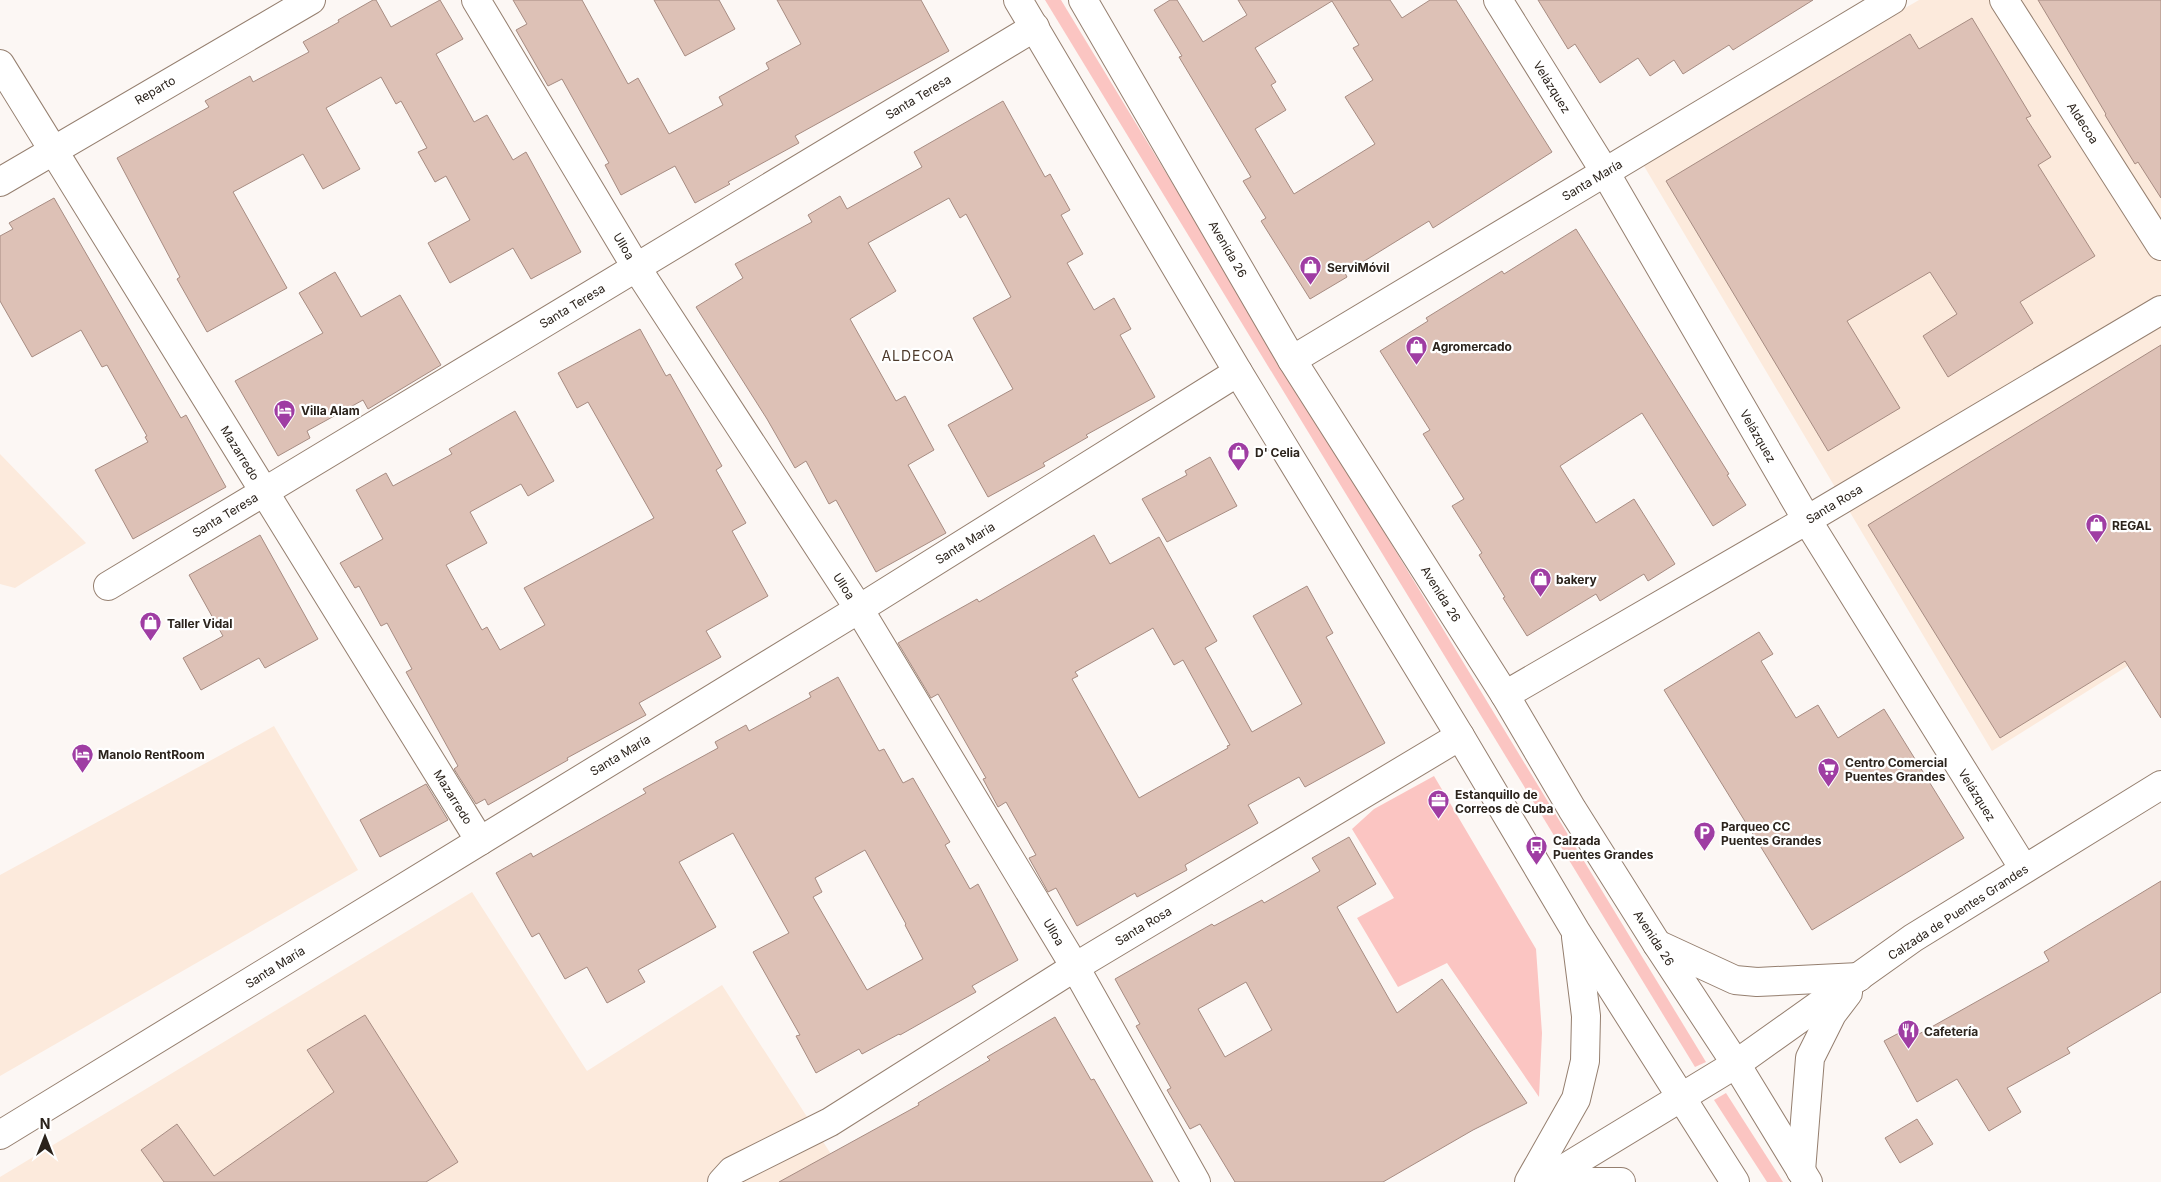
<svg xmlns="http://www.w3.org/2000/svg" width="2161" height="1182" viewBox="0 0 2161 1182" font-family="Inter,sans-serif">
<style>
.built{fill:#fceadc}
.green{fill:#fbc5c2}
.building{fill:#ddc1b6;stroke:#a78c82;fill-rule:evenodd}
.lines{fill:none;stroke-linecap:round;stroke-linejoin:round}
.minor-casing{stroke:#957f6f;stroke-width:30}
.major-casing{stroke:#957f6f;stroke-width:30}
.minor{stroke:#fff;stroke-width:28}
.major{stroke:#fff;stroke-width:28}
.labels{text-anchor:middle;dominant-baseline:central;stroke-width:4.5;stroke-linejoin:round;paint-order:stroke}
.street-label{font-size:12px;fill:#2b231c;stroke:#fff}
.poi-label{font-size:12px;font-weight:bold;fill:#2b231c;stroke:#fff;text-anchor:start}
.neighbourhood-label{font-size:14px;letter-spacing:1px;fill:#4d3a2b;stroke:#fff}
</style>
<rect width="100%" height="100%" fill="#fcf7f4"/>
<g class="built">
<path d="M 1919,0 L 2161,0 L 2161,645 L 1992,751 L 1641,161 Z"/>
<path d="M 0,454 L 86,543 L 15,588 L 0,584 Z"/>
<path d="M 274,726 L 358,870 L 0,1076 L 0,875 Z"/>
<path d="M 472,892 L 587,1071 L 722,985 L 849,1182 L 0,1182 L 0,1177 Z"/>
</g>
<g class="green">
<path d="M 1045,0 L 1061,0 L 1706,1062 L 1695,1067 Z"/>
<path d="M 1434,776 L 1536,949 L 1542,1033 L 1539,1097 L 1447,963 L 1398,987 L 1357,918 L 1394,898 L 1352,829 L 1374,809 Z"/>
<path d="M 1726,1093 L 1783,1182 L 1767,1182 L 1714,1100 Z"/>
</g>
<g class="building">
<path d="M 373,0 L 376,0 L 391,27 L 440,0 L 463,39 L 436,54 L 474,122 L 487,115 L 513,160 L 526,152 L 581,252 L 531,279 L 513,248 L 450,283 L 428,243 L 470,220 L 446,176 L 435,182 L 418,152 L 427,148 L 401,101 L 396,104 L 381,77 L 326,108 L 360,169 L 323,189 L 303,154 L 233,192 L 287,288 L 207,332 L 177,279 L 180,277 L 117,158 L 209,107 L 205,101 L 250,76 L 253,82 L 309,52 L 303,42 L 339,22 L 338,20 Z"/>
<path d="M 513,0 L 582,0 L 628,84 L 638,78 L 669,134 L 723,105 L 719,97 L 769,69 L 766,63 L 801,44 L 777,0 L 921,0 L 949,51 L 795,136 L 799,143 L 728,182 L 730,184 L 695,203 L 675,166 L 621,195 L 605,165 L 609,163 L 562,79 L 548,86 L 516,30 L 527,24 Z"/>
<path d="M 654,0 L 719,0 L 735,29 L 685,56 Z"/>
<path d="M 1170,0 L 1177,0 L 1203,42 L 1247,15 L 1238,0 L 1390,0 L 1402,18 L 1430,0 L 1456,0 L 1552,152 L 1433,228 L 1429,221 L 1345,273 L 1347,277 L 1310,299 L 1261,221 L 1266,218 L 1243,181 L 1251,177 L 1179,57 L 1182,56 L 1154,10 ZM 1332,1 L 1359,45 L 1353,48 L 1373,80 L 1345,97 L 1375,144 L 1294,194 L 1255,129 L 1286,110 L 1271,85 L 1276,82 L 1255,48 Z"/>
<path d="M 1538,0 L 1813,0 L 1733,50 L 1729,45 L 1683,74 L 1674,60 L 1650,76 L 1638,58 L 1600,83 L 1575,44 L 1568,49 Z"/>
<path d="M 2038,0 L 2161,0 L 2161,198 L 2138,162 L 2135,164 L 2105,115 L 2106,114 Z"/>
<path d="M 1972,18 L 2031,116 L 2026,118 L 2051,157 L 2038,165 L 2095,256 L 2020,302 L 2033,323 L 1948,377 L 1923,336 L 1957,314 L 1930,272 L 1847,321 L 1900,408 L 1828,451 L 1666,181 L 1910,34 L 1919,49 Z"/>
<path d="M 1003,101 L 1045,177 L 1050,174 L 1070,210 L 1061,215 L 1083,254 L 1067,263 L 1094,310 L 1114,298 L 1131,329 L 1120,335 L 1155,397 L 1086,435 L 1088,437 L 1043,463 L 1045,466 L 988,497 L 948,425 L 1013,389 L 973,318 L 1011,297 L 966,214 L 960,218 L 949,198 L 868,243 L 896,291 L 850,319 L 896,401 L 905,396 L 934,450 L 908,465 L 946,533 L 876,572 L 836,500 L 829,504 L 806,461 L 795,468 L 767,419 L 696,307 L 743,278 L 735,264 L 812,222 L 808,215 L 840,196 L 847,209 L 922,167 L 914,152 Z"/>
<path d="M 54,198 L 181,418 L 186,415 L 226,487 L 133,539 L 95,470 L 148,442 L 145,437 L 147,436 L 107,365 L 102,367 L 81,330 L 32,357 L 0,301 L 0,236 L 13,229 L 9,223 Z"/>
<path d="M 1576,229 L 1729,474 L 1727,475 L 1746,505 L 1713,526 L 1642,413 L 1560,466 L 1596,523 L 1634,499 L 1675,564 L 1648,581 L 1644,574 L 1600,601 L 1596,594 L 1527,636 L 1503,598 L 1505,597 L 1479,555 L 1482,553 L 1452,506 L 1464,499 L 1423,434 L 1430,430 L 1380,351 L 1428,321 L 1426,318 L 1502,271 L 1504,274 Z"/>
<path d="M 335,272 L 361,317 L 400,295 L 441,365 L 368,409 L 363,400 L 307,431 L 310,438 L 278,456 L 235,381 L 323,333 L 299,293 Z"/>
<path d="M 640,329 L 666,376 L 670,374 L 722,466 L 716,470 L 746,523 L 732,531 L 768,596 L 706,631 L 721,657 L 639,703 L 646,715 L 567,758 L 568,760 L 488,805 L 485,799 L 476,804 L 454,769 L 458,766 L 406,672 L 412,669 L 387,623 L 381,626 L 359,586 L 355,588 L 340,563 L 383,539 L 356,490 L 386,473 L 393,486 L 452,454 L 449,449 L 515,411 L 554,481 L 528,496 L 521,484 L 470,512 L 487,543 L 446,565 L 482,630 L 487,627 L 500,650 L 545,625 L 524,588 L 654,518 L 588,402 L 577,408 L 558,373 Z"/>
<path d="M 2161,345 L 2161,718 L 2125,661 L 2000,738 L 1868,525 Z"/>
<path d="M 1210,457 L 1237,506 L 1167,542 L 1142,499 L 1187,475 L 1185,471 Z"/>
<path d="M 260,535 L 318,639 L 265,668 L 259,658 L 201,690 L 183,658 L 223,636 L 189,575 Z"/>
<path d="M 1094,535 L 1110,564 L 1159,537 L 1217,641 L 1205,648 L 1252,732 L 1302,704 L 1253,616 L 1307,586 L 1333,633 L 1326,637 L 1385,743 L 1305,787 L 1299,777 L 1248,805 L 1258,823 L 1185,865 L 1187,870 L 1137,897 L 1135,893 L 1077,926 L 1056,888 L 1048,892 L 1029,858 L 1036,855 L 1006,802 L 998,807 L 983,779 L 986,778 L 938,694 L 931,698 L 898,643 L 977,599 L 979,602 ZM 1153,628 L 1174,665 L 1183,660 L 1230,745 L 1227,746 L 1228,748 L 1139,798 L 1072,679 L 1078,676 L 1075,672 Z"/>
<path d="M 1759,632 L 1773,654 L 1761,661 L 1796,718 L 1818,705 L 1838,738 L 1884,709 L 1964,838 L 1812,930 L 1664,690 Z"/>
<path d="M 838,677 L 879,751 L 884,749 L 903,783 L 913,778 L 950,842 L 945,845 L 970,889 L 978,884 L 1018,960 L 972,986 L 976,992 L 900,1035 L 899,1034 L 862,1054 L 859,1049 L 816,1073 L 796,1036 L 800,1035 L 753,952 L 789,933 L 733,833 L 679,862 L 716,927 L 638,970 L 645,982 L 607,1003 L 587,967 L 565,979 L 539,933 L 532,937 L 496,873 L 531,853 L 533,857 L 616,810 L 646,793 L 643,789 L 718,748 L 715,742 L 746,725 L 749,731 L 811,697 L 809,693 ZM 865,850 L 906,924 L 905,925 L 923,959 L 867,990 L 813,897 L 822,892 L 815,878 Z"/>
<path d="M 426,784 L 448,820 L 380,857 L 360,820 Z"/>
<path d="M 1349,837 L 1376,884 L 1337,907 L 1397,1013 L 1442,979 L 1527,1103 L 1473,1130 L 1383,1182 L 1235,1182 L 1200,1124 L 1190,1129 L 1167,1090 L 1171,1088 L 1136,1026 L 1140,1024 L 1115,979 L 1212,924 L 1214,926 L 1262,900 L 1264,903 L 1320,871 L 1312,858 ZM 1246,982 L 1272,1030 L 1225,1057 L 1198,1009 Z"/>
<path d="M 2161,881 L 2161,992 L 2067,1048 L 2070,1053 L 2007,1088 L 2021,1112 L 1989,1131 L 1957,1079 L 1917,1102 L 1884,1041 L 1914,1025 L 1919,1034 L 2049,961 L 2044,952 Z"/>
<path d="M 365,1015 L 458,1162 L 426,1182 L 164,1182 L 141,1150 L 177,1124 L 214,1176 L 334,1092 L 307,1050 Z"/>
<path d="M 1055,1017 L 1091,1080 L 1094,1079 L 1153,1182 L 779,1182 L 919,1105 L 918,1103 L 990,1060 L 987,1057 Z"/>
<path d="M 1917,1119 L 1933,1144 L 1900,1163 L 1885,1138 Z"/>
</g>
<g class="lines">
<defs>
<g id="minor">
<path d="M 476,0 L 636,267 L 859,609 L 1075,967 L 1196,1182"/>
<path d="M 1498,0 L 1605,172 L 1807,520 L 2024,869"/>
<path d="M 2004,0 L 2161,246"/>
<path d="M 0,64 L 480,841"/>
<path d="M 0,182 L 311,0"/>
<path d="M 1292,360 L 1892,0"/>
<path d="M 108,586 L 1035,27"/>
<path d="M 1505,695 L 1807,520 L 2161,310"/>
<path d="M 0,1135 L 859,609 L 1238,372"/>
<path d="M 722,1182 L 732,1171 L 830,1122 L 1075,967 L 1460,736"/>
</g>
<g id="major">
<path d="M 1018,0 L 1238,372 L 1460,736 L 1575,930 L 1735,1182"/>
<path d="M 1083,0 L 1292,360 L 1505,695 L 1572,809 L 1657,944 L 1736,1064 L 1808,1182"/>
<path d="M 1657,944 L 1735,980 L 1757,982 L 1859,977"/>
<path d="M 1801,1171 L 1810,1058 L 1832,1014 L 1848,993"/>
<path d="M 1529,1182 L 1576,1099 L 1585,1061 L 1586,1016 L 1576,937"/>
<path d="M 1542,1182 L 1736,1064 L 1913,938 L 2161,785"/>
<path d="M 1565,1182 L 1621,1182"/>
</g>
</defs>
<use href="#minor" class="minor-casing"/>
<use href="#major" class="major-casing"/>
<use href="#minor" class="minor"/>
<use href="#major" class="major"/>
</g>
<defs>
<symbol id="shop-pin" viewBox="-11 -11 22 30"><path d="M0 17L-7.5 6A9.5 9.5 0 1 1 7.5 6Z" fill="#9f3da3" stroke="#fff"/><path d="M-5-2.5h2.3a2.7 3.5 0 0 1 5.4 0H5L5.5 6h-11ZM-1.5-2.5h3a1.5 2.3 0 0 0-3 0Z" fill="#fff"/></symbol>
<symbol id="hotel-pin" viewBox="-11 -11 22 30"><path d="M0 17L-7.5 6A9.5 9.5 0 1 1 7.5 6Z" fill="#9f3da3" stroke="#fff"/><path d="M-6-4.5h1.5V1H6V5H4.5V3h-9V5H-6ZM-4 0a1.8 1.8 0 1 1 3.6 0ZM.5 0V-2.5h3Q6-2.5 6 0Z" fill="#fff"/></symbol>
<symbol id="supermarket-pin" viewBox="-11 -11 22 30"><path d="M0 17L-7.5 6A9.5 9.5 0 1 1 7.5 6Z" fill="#9f3da3" stroke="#fff"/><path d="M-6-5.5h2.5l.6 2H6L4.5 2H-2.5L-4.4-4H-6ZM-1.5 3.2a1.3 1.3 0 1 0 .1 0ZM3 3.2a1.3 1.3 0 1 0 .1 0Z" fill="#fff"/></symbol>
<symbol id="office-pin" viewBox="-11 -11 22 30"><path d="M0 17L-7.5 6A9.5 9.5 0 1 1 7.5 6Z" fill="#9f3da3" stroke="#fff"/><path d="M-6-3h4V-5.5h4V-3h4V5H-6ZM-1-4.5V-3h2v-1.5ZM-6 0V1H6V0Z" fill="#fff"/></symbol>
<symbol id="parking-pin" viewBox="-11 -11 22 30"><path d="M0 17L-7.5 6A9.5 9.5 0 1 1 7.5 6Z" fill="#9f3da3" stroke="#fff"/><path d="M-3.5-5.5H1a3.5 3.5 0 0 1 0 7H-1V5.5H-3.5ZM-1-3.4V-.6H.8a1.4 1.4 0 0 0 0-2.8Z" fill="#fff"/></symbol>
<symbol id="bus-pin" viewBox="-11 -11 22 30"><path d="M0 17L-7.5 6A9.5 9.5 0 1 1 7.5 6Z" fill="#9f3da3" stroke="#fff"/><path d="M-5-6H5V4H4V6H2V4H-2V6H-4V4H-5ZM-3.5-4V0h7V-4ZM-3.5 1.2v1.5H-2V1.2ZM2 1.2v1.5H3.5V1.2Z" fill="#fff"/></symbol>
<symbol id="restaurant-pin" viewBox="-11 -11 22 30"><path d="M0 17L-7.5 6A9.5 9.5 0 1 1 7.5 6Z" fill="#9f3da3" stroke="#fff"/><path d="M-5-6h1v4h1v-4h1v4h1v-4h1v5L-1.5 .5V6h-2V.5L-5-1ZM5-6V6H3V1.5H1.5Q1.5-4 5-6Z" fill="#fff"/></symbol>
</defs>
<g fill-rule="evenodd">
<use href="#shop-pin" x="1298" y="254" width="25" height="34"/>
<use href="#shop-pin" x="1404" y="334" width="25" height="34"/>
<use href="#hotel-pin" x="272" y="398" width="25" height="34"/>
<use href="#shop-pin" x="1226" y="440" width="25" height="34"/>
<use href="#shop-pin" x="2084" y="512" width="25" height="34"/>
<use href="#shop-pin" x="1528" y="566" width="25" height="34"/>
<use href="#shop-pin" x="138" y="610" width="25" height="34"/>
<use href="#hotel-pin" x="70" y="742" width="25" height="34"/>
<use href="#supermarket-pin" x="1816" y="756" width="25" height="34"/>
<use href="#office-pin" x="1426" y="788" width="25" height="34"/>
<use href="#parking-pin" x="1692" y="820" width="25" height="34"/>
<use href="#bus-pin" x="1524" y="834" width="25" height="34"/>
<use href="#restaurant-pin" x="1896" y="1018" width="25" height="34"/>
</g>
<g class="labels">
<g class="street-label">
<text transform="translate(1552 87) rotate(58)">Velázquez</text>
<text transform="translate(155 90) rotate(-30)">Reparto</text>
<text transform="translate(918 97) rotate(-31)">Santa Teresa</text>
<text transform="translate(2083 123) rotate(57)">Aldecoa</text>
<text transform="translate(1592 180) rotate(-31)">Santa María</text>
<text transform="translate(624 246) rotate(59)">Ulloa</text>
<text transform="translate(1228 249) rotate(60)">Avenida 26</text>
<text transform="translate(572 306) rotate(-31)">Santa Teresa</text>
<text transform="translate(1758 436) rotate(60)">Velázquez</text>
<text transform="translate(240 453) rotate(58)">Mazarredo</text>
<text transform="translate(1834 504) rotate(-31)">Santa Rosa</text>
<text transform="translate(225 515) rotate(-31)">Santa Teresa</text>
<text transform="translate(965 543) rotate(-32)">Santa María</text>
<text transform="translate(844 586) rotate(57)">Ulloa</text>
<text transform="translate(1441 594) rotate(58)">Avenida 26</text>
<text transform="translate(620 755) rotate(-31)">Santa María</text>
<text transform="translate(1977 795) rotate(58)">Velázquez</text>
<text transform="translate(453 797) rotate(58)">Mazarredo</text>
<text transform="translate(1958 912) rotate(-33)">Calzada de Puentes Grandes</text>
<text transform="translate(1143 926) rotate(-31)">Santa Rosa</text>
<text transform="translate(1054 932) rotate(59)">Ulloa</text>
<text transform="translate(1654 938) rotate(57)">Avenida 26</text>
<text transform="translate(275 967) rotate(-32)">Santa María</text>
</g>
<g class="poi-label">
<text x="1327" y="267">ServiMóvil</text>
<text x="1432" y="346">Agromercado</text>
<text x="301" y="410">Villa Alam</text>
<text x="1255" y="452">D' Celia</text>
<text x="2112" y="525">REGAL</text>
<text x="1556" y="579">bakery</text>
<text x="167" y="623">Taller Vidal</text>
<text x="98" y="754">Manolo RentRoom</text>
<text x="1845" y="762">Centro Comercial<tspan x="1845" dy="14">Puentes Grandes</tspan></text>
<text x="1455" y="794">Estanquillo de<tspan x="1455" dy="14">Correos de Cuba</tspan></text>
<text x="1721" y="826">Parqueo CC<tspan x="1721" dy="14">Puentes Grandes</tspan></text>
<text x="1553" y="840">Calzada<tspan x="1553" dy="14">Puentes Grandes</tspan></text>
<text x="1924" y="1031">Cafetería</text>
</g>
<g class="neighbourhood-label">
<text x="918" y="355">ALDECOA</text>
</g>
</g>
<g transform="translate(45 1137)" stroke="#ffffff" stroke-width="4" paint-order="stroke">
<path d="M0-4L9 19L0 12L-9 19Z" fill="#2b231c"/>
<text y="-8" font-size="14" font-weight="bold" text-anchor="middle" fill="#2b231c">N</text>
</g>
</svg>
